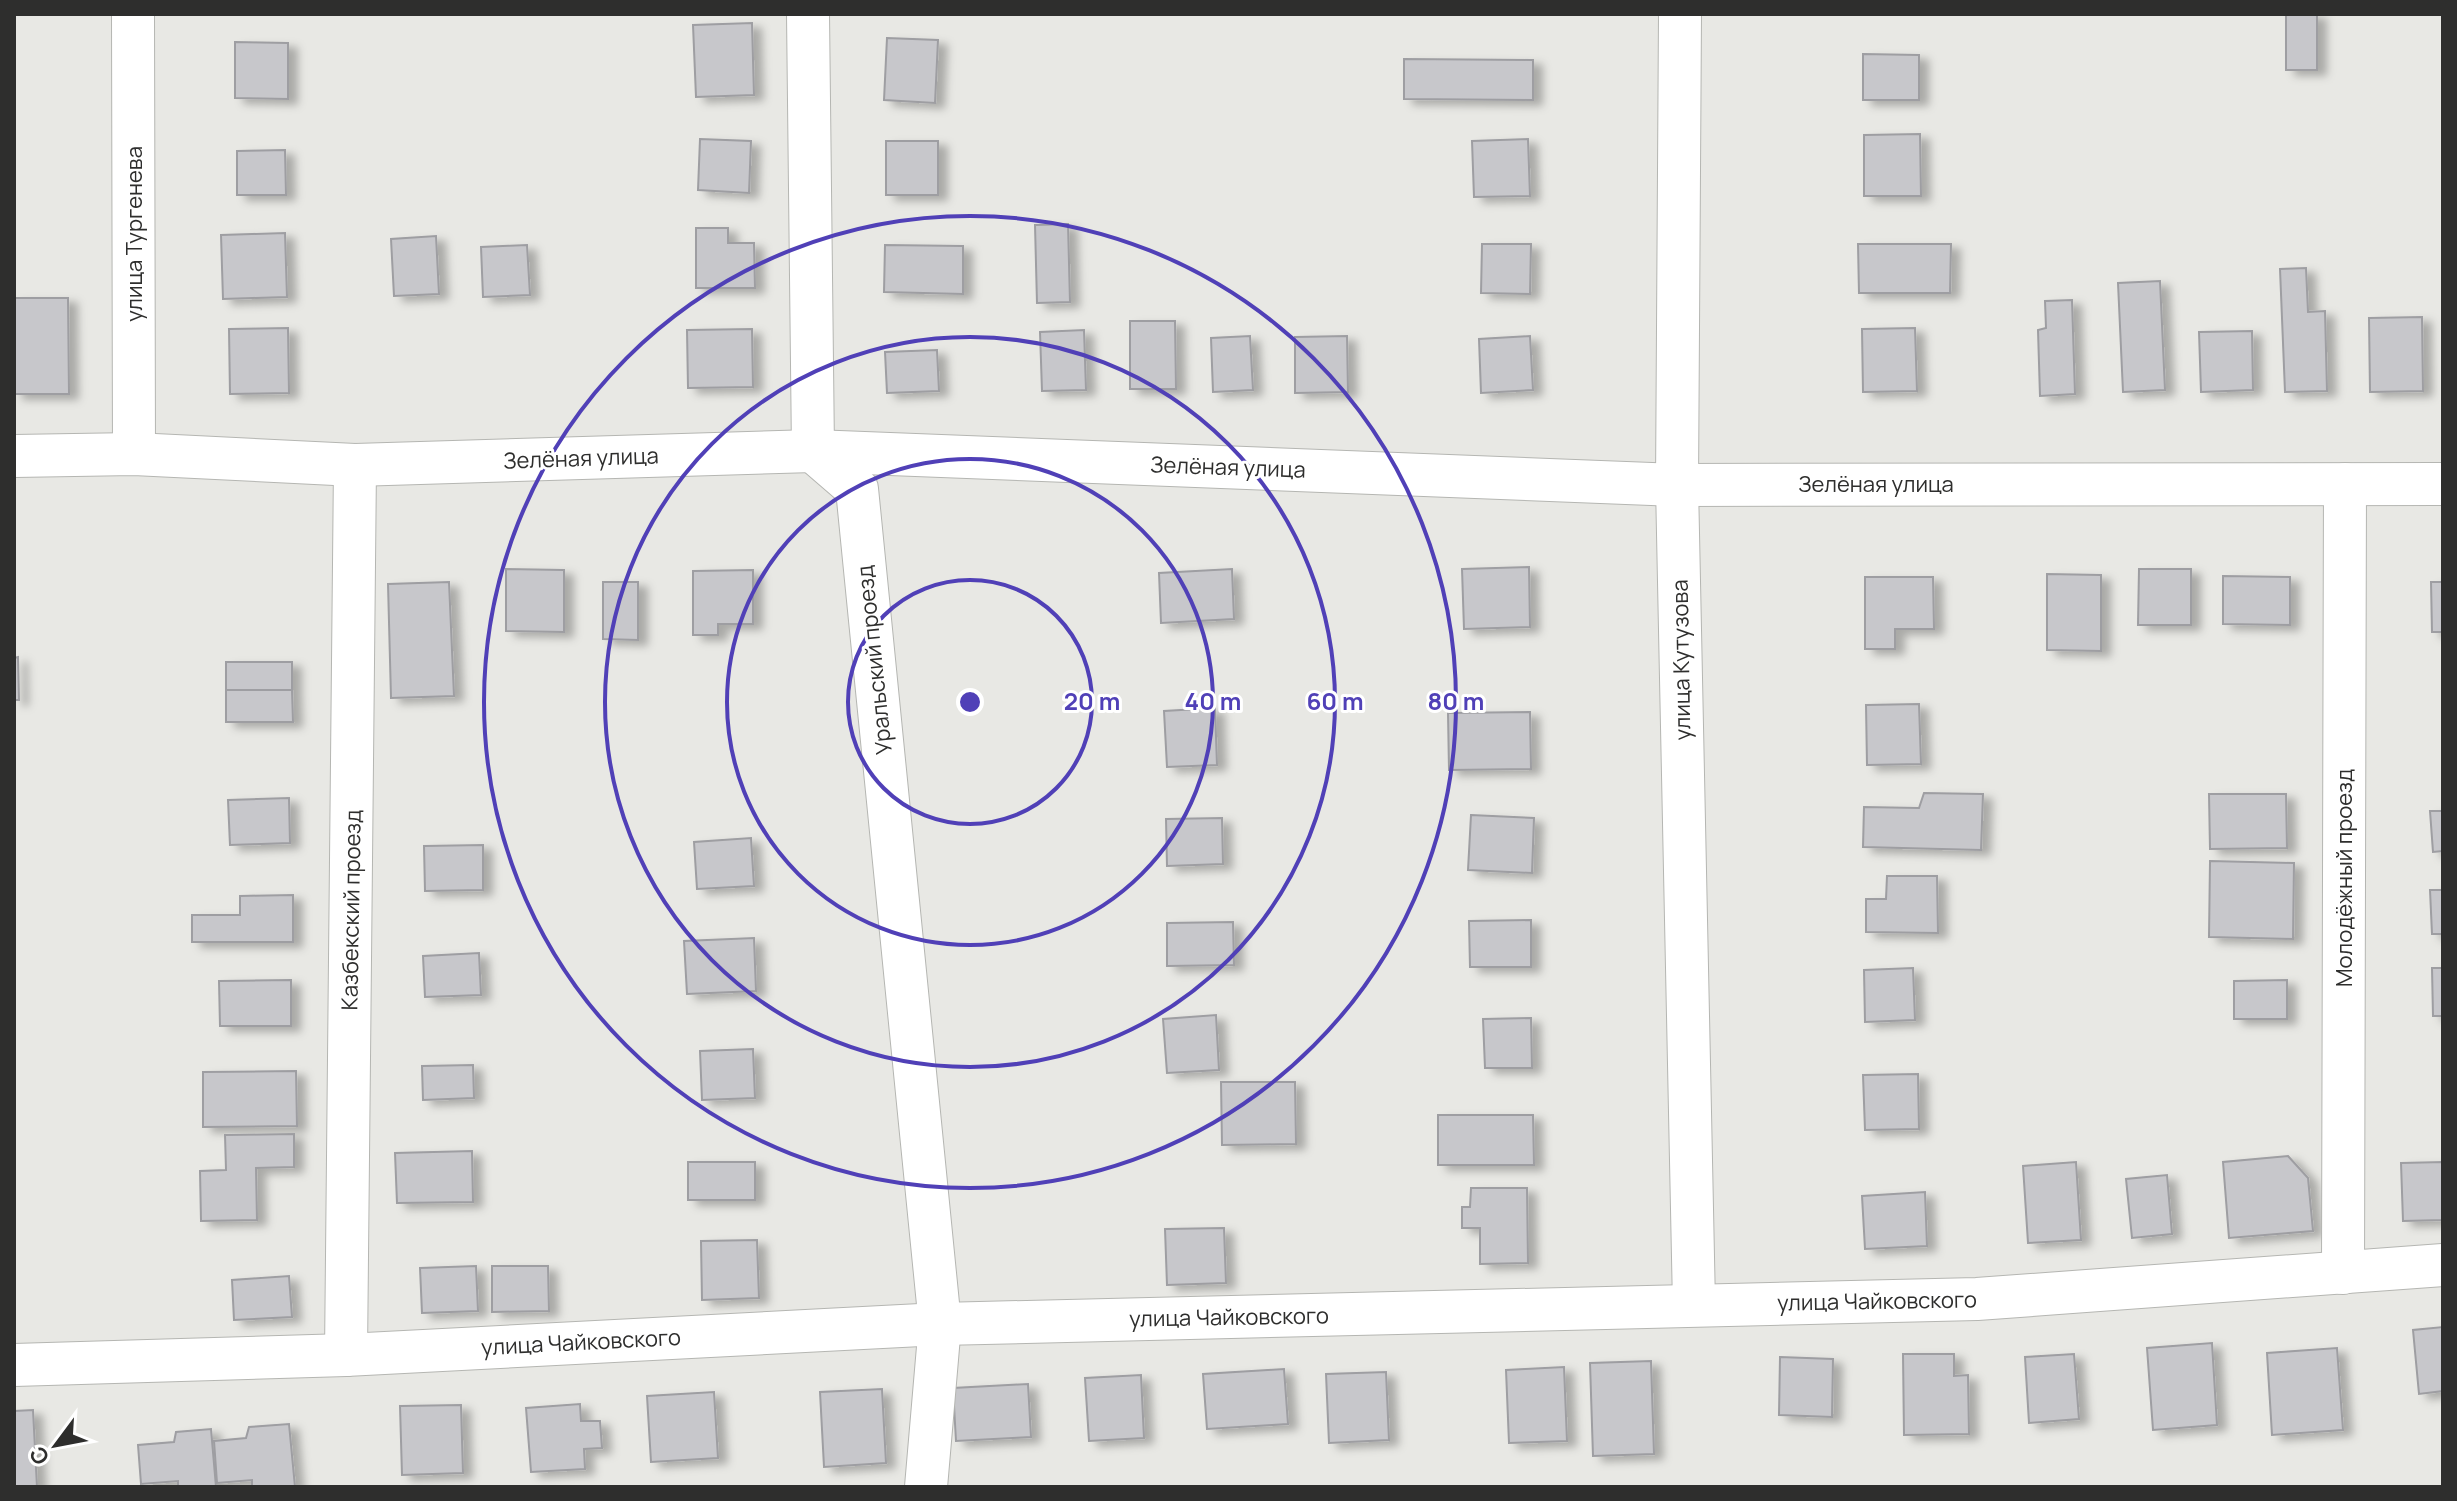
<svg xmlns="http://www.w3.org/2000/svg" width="2457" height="1501" viewBox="0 0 2457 1501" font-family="Manrope,sans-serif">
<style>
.building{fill:#c7c7cb;stroke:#9e9ea2;stroke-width:2;filter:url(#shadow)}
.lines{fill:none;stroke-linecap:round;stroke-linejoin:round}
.minor-casing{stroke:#b5b6b2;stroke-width:44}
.minor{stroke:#fff;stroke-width:42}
.ring{fill:none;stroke:#5040b7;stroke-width:4}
.labels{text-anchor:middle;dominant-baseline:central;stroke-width:6;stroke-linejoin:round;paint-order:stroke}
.street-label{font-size:22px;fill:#2e2e2d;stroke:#fff}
.centre{fill:#5040b7;stroke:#fff;stroke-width:4}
.ring-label{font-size:24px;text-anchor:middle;font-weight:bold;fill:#5040b7;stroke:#fff;stroke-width:6;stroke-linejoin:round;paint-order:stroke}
</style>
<defs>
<filter id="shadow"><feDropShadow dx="9" dy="5" stdDeviation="4" flood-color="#0004"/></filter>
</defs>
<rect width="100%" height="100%" fill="#e8e8e4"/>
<g class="building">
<rect x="2286" y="14" width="31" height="56"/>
<path d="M 752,23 L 754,95 L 696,97 L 693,25 Z"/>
<path d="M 887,38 L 938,40 L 935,103 L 884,100 Z"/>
<path d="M 235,42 L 288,43 L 288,99 L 235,98 Z"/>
<path d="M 1863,54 L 1919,55 L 1919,100 L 1863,100 Z"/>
<path d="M 1404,59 L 1533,60 L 1533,100 L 1404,99 Z"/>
<path d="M 1920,134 L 1921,196 L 1864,196 L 1864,135 Z"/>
<path d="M 700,139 L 751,141 L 749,193 L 698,190 Z"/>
<path d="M 1528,139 L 1530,196 L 1474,197 L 1472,141 Z"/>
<rect x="886" y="141" width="52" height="54"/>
<path d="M 285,150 L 286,195 L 237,195 L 237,151 Z"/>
<path d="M 1068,224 L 1070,302 L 1037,303 L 1035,225 Z"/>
<path d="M 696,228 L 728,228 L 728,243 L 754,243 L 755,288 L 696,288 Z"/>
<path d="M 285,233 L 287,297 L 223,299 L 221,235 Z"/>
<path d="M 436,236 L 439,294 L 394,296 L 391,239 Z"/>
<path d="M 1482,244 L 1531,244 L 1530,294 L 1481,293 Z"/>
<path d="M 1858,244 L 1951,244 L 1950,293 L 1859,293 Z"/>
<path d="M 527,245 L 530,295 L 483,297 L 481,247 Z"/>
<path d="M 885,245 L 963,246 L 963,294 L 884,292 Z"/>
<path d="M 2306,268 L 2308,312 L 2325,311 L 2327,391 L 2285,392 L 2280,269 Z"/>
<path d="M 2160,281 L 2165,390 L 2123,392 L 2118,283 Z"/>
<path d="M 14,298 L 68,298 L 69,394 L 14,394 Z"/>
<path d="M 2072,300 L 2075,394 L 2040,396 L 2038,330 L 2046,328 L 2045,301 Z"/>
<path d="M 2422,317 L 2423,391 L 2370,392 L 2369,318 Z"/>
<path d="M 1130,321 L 1175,321 L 1176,389 L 1130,389 Z"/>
<path d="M 288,328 L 289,393 L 230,394 L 229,329 Z"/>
<path d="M 1915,328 L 1917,391 L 1863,392 L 1862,329 Z"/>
<path d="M 752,329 L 753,387 L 688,388 L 687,330 Z"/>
<path d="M 1084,330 L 1086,390 L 1042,391 L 1040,332 Z"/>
<path d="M 2252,331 L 2253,390 L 2201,392 L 2199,332 Z"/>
<path d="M 1250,336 L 1253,390 L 1213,392 L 1211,338 Z"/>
<path d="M 1347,336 L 1348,392 L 1295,393 L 1295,337 Z"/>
<path d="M 1530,336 L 1533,390 L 1481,393 L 1479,339 Z"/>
<path d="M 937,350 L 939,391 L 887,393 L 885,352 Z"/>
<path d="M 1529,567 L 1530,627 L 1464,629 L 1462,569 Z"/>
<path d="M 506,569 L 564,570 L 564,632 L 506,631 Z"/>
<path d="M 1232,569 L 1234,619 L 1161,623 L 1159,573 Z"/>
<path d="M 2139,569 L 2191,569 L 2191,625 L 2138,625 Z"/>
<path d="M 753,570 L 753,624 L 718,624 L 718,635 L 693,635 L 693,571 Z"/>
<path d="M 2047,574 L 2101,575 L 2101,651 L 2047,650 Z"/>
<path d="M 2223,576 L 2290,577 L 2290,625 L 2223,624 Z"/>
<path d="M 1865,577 L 1933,577 L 1934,629 L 1895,629 L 1895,649 L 1865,649 Z"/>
<path d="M 449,582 L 454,696 L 391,698 L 388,584 Z"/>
<path d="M 603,582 L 638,582 L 638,640 L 603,639 Z"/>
<path d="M 2431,582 L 2443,582 L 2443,632 L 2432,632 Z"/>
<path d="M 18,657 L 19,700 L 14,700 L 14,658 Z"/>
<rect x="226" y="662" width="66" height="28"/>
<path d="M 226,690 L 292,690 L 293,722 L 226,722 Z"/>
<path d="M 1919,704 L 1921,764 L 1867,765 L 1866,705 Z"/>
<path d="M 1215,708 L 1217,765 L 1167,767 L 1164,711 Z"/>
<path d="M 1530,712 L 1531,769 L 1449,770 L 1448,713 Z"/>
<path d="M 1924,793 L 1983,794 L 1981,850 L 1863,847 L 1864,807 L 1919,808 Z"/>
<path d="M 2209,794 L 2286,794 L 2287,848 L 2210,849 Z"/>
<path d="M 289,798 L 290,843 L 230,845 L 228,800 Z"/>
<path d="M 2430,811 L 2443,811 L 2443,851 L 2433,852 Z"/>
<path d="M 1471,815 L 1534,818 L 1532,873 L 1468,870 Z"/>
<path d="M 1222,818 L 1223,864 L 1167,866 L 1166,819 Z"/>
<path d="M 751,838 L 754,886 L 697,889 L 694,842 Z"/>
<path d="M 483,845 L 483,890 L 425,891 L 424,846 Z"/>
<path d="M 2210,861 L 2294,863 L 2293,939 L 2209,937 Z"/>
<path d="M 1887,876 L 1937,876 L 1938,933 L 1866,932 L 1866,899 L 1886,899 Z"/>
<path d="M 2430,890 L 2443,890 L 2443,934 L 2432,934 Z"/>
<path d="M 293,895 L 293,942 L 192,942 L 192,915 L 240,915 L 240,896 Z"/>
<path d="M 1531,920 L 1531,967 L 1470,967 L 1469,921 Z"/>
<path d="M 1233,922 L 1234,965 L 1167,966 L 1167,923 Z"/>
<path d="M 754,938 L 756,991 L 687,994 L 684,941 Z"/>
<path d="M 479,953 L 481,995 L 425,997 L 423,956 Z"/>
<path d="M 1913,968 L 1915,1020 L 1865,1022 L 1864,970 Z"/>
<path d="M 2432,968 L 2443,968 L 2443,1016 L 2433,1016 Z"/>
<path d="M 291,980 L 291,1026 L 220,1026 L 219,981 Z"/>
<path d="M 2287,980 L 2287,1019 L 2234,1019 L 2234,981 Z"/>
<path d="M 1216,1015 L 1219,1070 L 1167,1073 L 1163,1019 Z"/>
<path d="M 1531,1018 L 1532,1068 L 1485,1068 L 1483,1019 Z"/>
<path d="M 753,1049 L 755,1098 L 702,1100 L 700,1051 Z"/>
<path d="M 473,1065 L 474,1098 L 423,1100 L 422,1066 Z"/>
<path d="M 296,1071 L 297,1126 L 203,1127 L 203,1072 Z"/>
<path d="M 1918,1074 L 1919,1129 L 1865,1130 L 1863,1075 Z"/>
<path d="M 1221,1082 L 1295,1082 L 1296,1144 L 1222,1145 Z"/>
<path d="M 1438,1115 L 1533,1115 L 1534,1165 L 1438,1165 Z"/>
<path d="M 294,1134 L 294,1167 L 256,1168 L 257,1220 L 201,1221 L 200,1171 L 226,1170 L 225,1135 Z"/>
<path d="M 472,1151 L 473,1202 L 397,1203 L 395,1153 Z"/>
<path d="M 2288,1156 L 2308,1178 L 2313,1231 L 2229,1238 L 2223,1162 Z"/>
<rect x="688" y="1162" width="67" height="38"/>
<path d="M 2076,1162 L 2081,1240 L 2028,1243 L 2023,1166 Z"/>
<path d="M 2443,1162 L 2443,1220 L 2403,1221 L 2401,1163 Z"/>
<path d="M 2167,1175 L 2172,1234 L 2132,1238 L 2126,1179 Z"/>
<path d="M 1471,1188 L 1527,1188 L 1528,1263 L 1480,1264 L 1480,1228 L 1462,1228 L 1462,1207 L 1470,1207 Z"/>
<path d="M 1925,1192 L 1927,1246 L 1865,1249 L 1862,1196 Z"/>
<path d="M 1224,1228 L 1226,1283 L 1167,1285 L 1165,1229 Z"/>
<path d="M 757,1240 L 759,1298 L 702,1300 L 701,1241 Z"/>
<path d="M 476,1266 L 478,1311 L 422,1313 L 420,1268 Z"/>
<path d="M 492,1266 L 548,1266 L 549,1311 L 492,1312 Z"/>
<path d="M 289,1276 L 292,1317 L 234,1320 L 232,1280 Z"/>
<path d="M 2443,1327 L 2443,1391 L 2419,1394 L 2413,1330 Z"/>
<path d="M 2212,1343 L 2217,1425 L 2153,1430 L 2147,1348 Z"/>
<path d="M 2337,1348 L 2343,1430 L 2272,1435 L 2267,1353 Z"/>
<path d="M 1903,1354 L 1954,1354 L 1954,1376 L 1968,1375 L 1969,1434 L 1904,1435 Z"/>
<path d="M 2074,1354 L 2079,1419 L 2029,1423 L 2025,1357 Z"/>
<path d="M 1780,1357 L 1833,1359 L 1832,1417 L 1779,1415 Z"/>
<path d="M 1651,1361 L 1654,1454 L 1593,1456 L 1590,1363 Z"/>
<path d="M 1564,1367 L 1567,1441 L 1509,1443 L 1506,1370 Z"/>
<path d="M 1284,1369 L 1288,1424 L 1207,1429 L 1203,1374 Z"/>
<path d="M 1386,1372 L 1389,1440 L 1329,1443 L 1326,1374 Z"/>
<path d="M 1141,1375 L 1144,1438 L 1089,1441 L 1085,1378 Z"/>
<path d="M 1028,1384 L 1031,1437 L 956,1441 L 953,1388 Z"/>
<path d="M 882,1389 L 886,1463 L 824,1467 L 820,1392 Z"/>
<path d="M 714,1392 L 718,1458 L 651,1462 L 647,1396 Z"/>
<path d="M 580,1404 L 581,1421 L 600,1421 L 602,1448 L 584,1449 L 585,1469 L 531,1472 L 526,1408 Z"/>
<path d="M 461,1405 L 463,1473 L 402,1475 L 400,1406 Z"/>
<path d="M 33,1410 L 37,1487 L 14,1487 L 14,1411 Z"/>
<path d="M 289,1424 L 295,1487 L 252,1487 L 252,1480 L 217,1483 L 214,1441 L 246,1438 L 249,1427 Z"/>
<path d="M 211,1429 L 216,1487 L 178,1487 L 178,1481 L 141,1484 L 138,1445 L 174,1442 L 176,1432 Z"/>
</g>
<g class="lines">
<defs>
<g id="minor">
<path d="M 133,14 L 134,454"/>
<path d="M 808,14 L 813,451 L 857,489 L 940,1324 L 926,1487"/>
<path d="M 1680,14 L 1677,485 L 1694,1305"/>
<path d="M 14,456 L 134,454 L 355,465 L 813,451 L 1677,485 L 2443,484"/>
<path d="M 2343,1273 L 2345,484"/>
<path d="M 346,1355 L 355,465"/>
<path d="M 14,1365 L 346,1355 L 940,1324 L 1977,1299 L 2443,1265"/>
</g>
</defs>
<use href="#minor" class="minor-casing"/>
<use href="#minor" class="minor"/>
</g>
<g class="ring">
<circle cx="970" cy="702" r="122"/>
<circle cx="970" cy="702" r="243"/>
<circle cx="970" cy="702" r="365"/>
<circle cx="970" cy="702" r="486"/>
</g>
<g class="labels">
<g class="street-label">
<text transform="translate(134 234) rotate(-90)">улица Тургенева</text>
<text transform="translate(581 458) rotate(-2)">Зелёная улица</text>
<text transform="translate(1228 467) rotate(2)">Зелёная улица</text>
<text x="1876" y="484">Зелёная улица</text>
<text transform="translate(874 660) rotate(-96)">Уральский проезд</text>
<text transform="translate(1681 660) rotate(-91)">улица Кутузова</text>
<text transform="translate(2344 878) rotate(-90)">Молодёжный проезд</text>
<text transform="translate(351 910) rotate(-89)">Казбекский проезд</text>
<text transform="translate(1877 1301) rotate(-1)">улица Чайковского</text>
<text transform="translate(1229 1317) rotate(-1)">улица Чайковского</text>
<text transform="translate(581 1342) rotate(-3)">улица Чайковского</text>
</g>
</g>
<circle cx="970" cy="702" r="12" class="centre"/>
<g class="ring-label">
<text x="1092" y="710">20 m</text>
<text x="1213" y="710">40 m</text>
<text x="1335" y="710">60 m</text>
<text x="1456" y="710">80 m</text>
</g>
<rect width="2457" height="1501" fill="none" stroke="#2e2e2d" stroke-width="32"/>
<g transform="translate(56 1445) rotate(238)" stroke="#ffffff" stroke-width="6" paint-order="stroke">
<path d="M0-6L14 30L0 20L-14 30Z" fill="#2e2e2d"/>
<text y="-12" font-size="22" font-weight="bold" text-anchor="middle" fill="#2e2e2d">С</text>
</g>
</svg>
